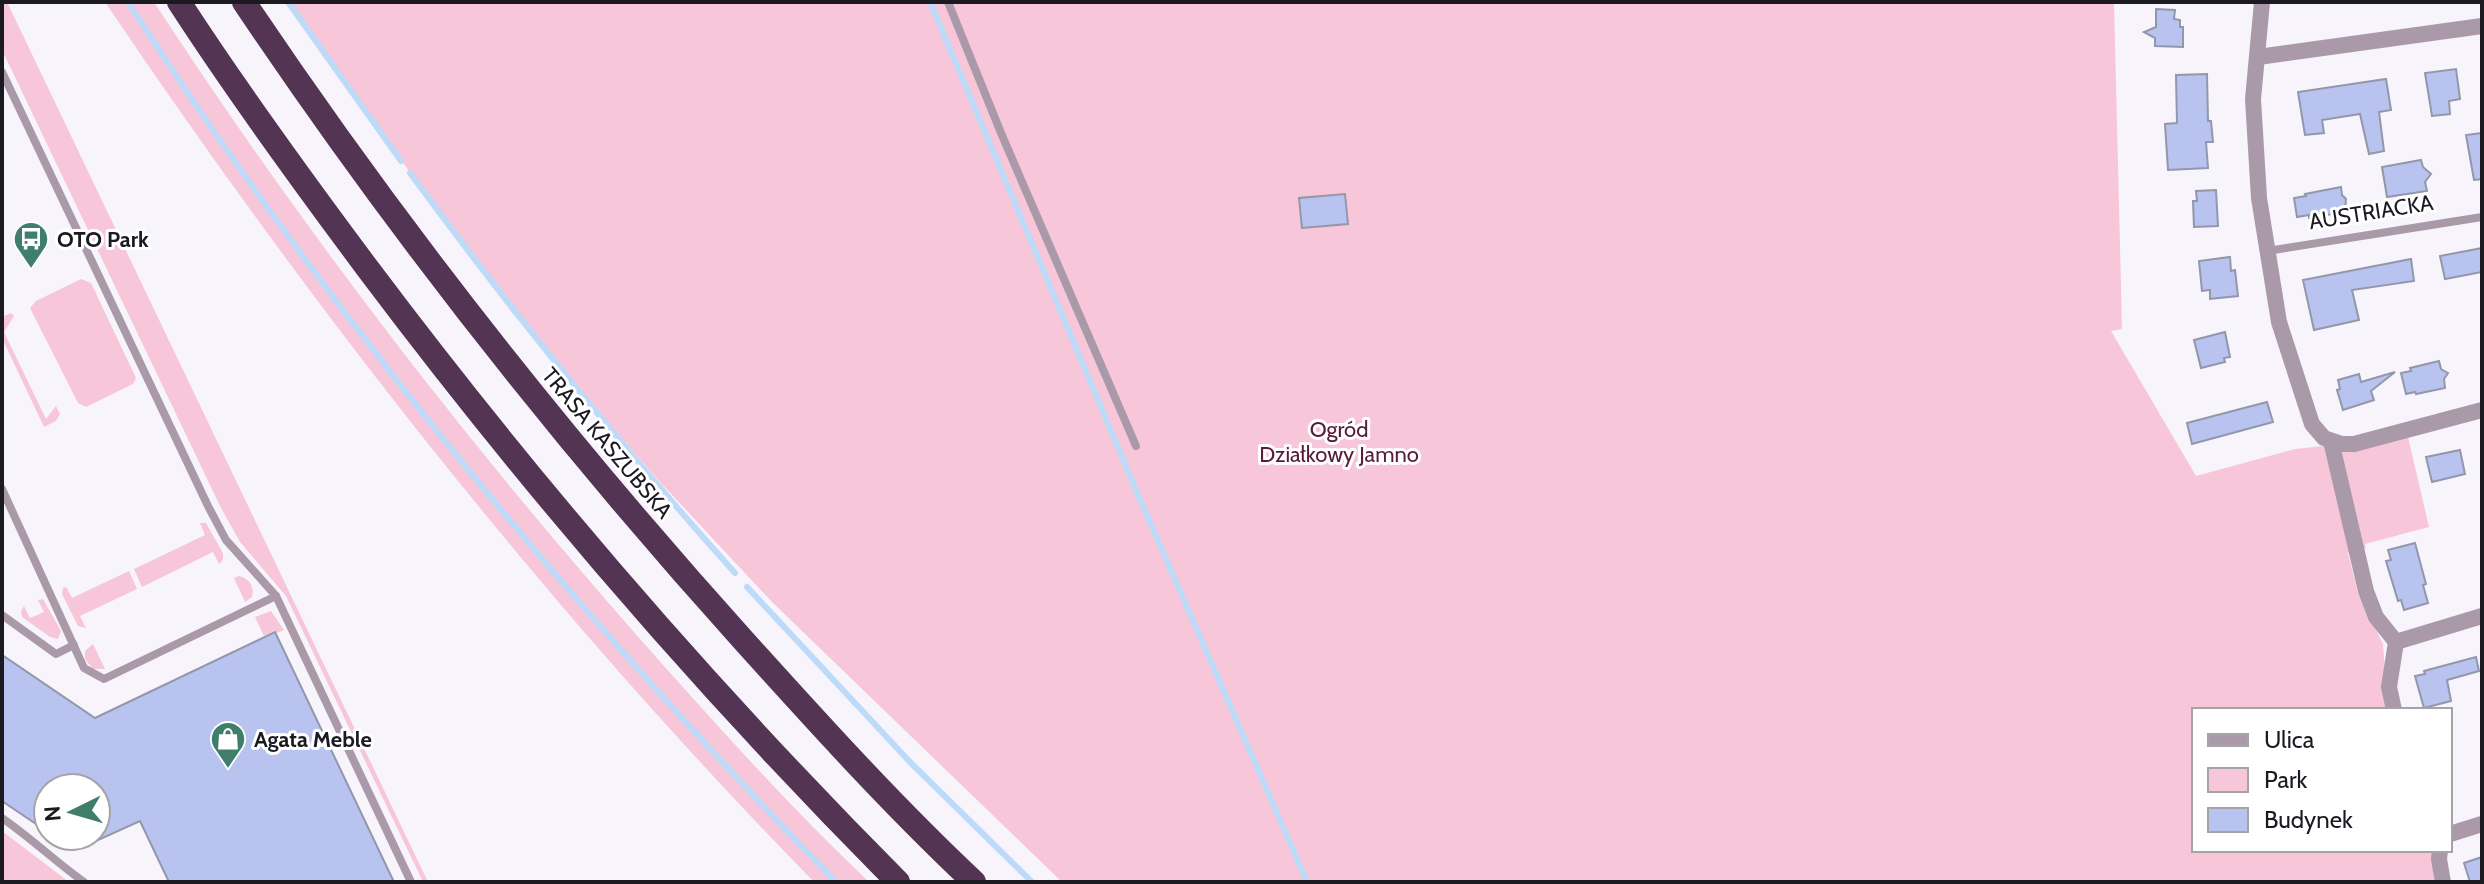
<svg xmlns="http://www.w3.org/2000/svg" width="2484" height="884" viewBox="0 0 2484 884" font-family="Cabin,sans-serif">
<style>
.green{fill:#f7c6d9}
.lines{fill:none;stroke-linecap:round;stroke-linejoin:round}
.stream{stroke:#bddaf8;stroke-width:6}
.building{fill:#b9c3f0;stroke:#9397aa;stroke-width:2}
.lane{stroke:#a999a9;stroke-width:8}
.street{stroke:#a999a9;stroke-width:16}
.highway{stroke:#533452;stroke-width:24}
.labels{text-anchor:middle;dominant-baseline:central;stroke-width:6;stroke-linejoin:round;paint-order:stroke}
.street-label{font-size:22px;fill:#1c1a21;stroke:#fff}
.poi-label{font-size:22px;font-weight:bold;fill:#1c1a21;stroke:#fff;text-anchor:start}
.park-label{font-size:22px;fill:#581c39;stroke:#fff}
</style>
<rect width="100%" height="100%" fill="#f7f4fc"/>
<g class="green">
<path d="M 2,2 L 7,2 L 428,882 L 423,882 L 286,596 L 240,542 L 221,508 L 2,50 Z"/>
<path d="M 105,2 L 154,2 C 298,223 459,433 633,631 C 709,717 786,803 869,882 L 814,882 C 550,612 316,315 105,2 Z"/>
<path d="M 290,2 L 2114,2 L 2122,329 L 2111,331 L 2196,476 L 2295,449 L 2408,437 L 2429,527 L 2365,544 L 2366,548 L 2348,553 L 2358,593 L 2383,644 L 2388,710 L 2194,710 L 2194,850 L 2433,850 L 2436,882 L 1062,882 L 772,602 L 659,481 L 510,310 L 316,43 Z"/>
<path d="M 81,279 L 91,283 L 136,378 L 133,384 L 86,407 L 78,403 L 30,308 L 36,301 Z"/>
<path d="M 11,313 L 14,316 L 4,332 L 46,419 L 56,406 L 60,414 L 56,421 L 44,427 L 2,338 L 2,317 Z"/>
<path d="M 200,523 L 206,523 L 223,553 L 223,560 L 219,564 L 213,552 L 142,587 L 134,569 L 205,535 Z"/>
<path d="M 129,571 L 137,589 L 80,616 L 86,628 L 78,626 L 62,594 L 63,588 L 66,587 L 72,598 Z"/>
<path d="M 239,576 C 249,578 255,587 252,597 L 245,602 L 234,578 Z"/>
<path d="M 43,599 L 61,631 L 58,639 L 50,637 L 22,617 L 21,611 L 24,606 L 30,618 L 44,612 L 38,600 Z"/>
<path d="M 271,611 L 284,630 L 277,633 L 275,631 L 264,636 L 255,617 Z"/>
<path d="M 93,644 L 105,669 L 93,669 L 85,659 L 85,651 Z"/>
<path d="M 2,831 L 69,882 L 2,882 Z"/>
</g>
<g class="lines">
<g class="stream">
<path d="M 128,2 C 331,319 574,612 836,882"/>
<path d="M 288,2 L 401,161"/>
<path d="M 930,2 L 1136,490 L 1307,882"/>
<path d="M 410,173 C 512,312 620,445 735,573"/>
<path d="M 747,587 L 910,762 L 1032,882"/>
</g>
</g>
<g class="building">
<path d="M 2156,9 L 2175,10 L 2174,19 L 2180,20 L 2180,27 L 2183,27 L 2183,47 L 2155,46 L 2155,38 L 2144,32 L 2156,27 Z"/>
<path d="M 2456,69 L 2460,99 L 2449,101 L 2450,114 L 2432,116 L 2425,73 Z"/>
<path d="M 2207,74 L 2208,121 L 2211,121 L 2213,142 L 2206,142 L 2208,168 L 2168,170 L 2165,124 L 2177,123 L 2176,75 Z"/>
<path d="M 2386,79 L 2391,110 L 2379,112 L 2384,151 L 2369,154 L 2360,114 L 2322,120 L 2324,133 L 2305,135 L 2298,92 Z"/>
<path d="M 2482,133 L 2482,179 L 2474,180 L 2466,135 Z"/>
<path d="M 2421,160 L 2423,167 L 2431,174 L 2425,182 L 2427,191 L 2387,197 L 2382,167 Z"/>
<path d="M 2341,187 L 2342,195 L 2346,199 L 2345,212 L 2309,218 L 2309,215 L 2297,217 L 2294,198 L 2306,196 L 2305,194 Z"/>
<path d="M 2216,190 L 2218,226 L 2194,227 L 2193,201 L 2197,201 L 2196,191 Z"/>
<path d="M 1345,194 L 1348,224 L 1302,228 L 1299,198 Z"/>
<path d="M 2482,248 L 2482,272 L 2445,279 L 2440,256 Z"/>
<path d="M 2230,257 L 2231,271 L 2235,270 L 2238,296 L 2210,299 L 2210,290 L 2202,291 L 2199,261 Z"/>
<path d="M 2411,259 L 2414,281 L 2352,290 L 2359,320 L 2314,330 L 2303,280 Z"/>
<path d="M 2225,332 L 2230,357 L 2224,358 L 2225,362 L 2201,368 L 2194,340 Z"/>
<path d="M 2439,361 L 2441,369 L 2448,373 L 2444,379 L 2445,388 L 2416,394 L 2415,392 L 2406,394 L 2401,373 L 2411,371 L 2410,368 Z"/>
<path d="M 2395,372 L 2371,391 L 2374,400 L 2343,410 L 2337,390 L 2340,389 L 2338,380 L 2359,374 L 2361,382 Z"/>
<path d="M 2267,402 L 2273,422 L 2192,444 L 2187,423 Z"/>
<path d="M 2460,450 L 2465,474 L 2432,482 L 2426,457 Z"/>
<path d="M 2415,543 L 2426,584 L 2423,585 L 2428,603 L 2404,610 L 2401,600 L 2398,601 L 2386,561 L 2391,560 L 2388,550 Z"/>
<path d="M 275,632 L 394,882 L 169,882 L 140,821 L 96,841 L 96,788 L 48,788 L 48,832 L 2,801 L 2,655 L 95,718 Z"/>
<path d="M 2476,657 L 2479,671 L 2447,680 L 2451,701 L 2424,708 L 2415,676 L 2425,674 L 2424,671 Z"/>
<path d="M 2482,857 L 2482,882 L 2470,882 L 2464,863 Z"/>
</g>
<g class="lines">
<g class="lane">
<path d="M 948,2 L 1001,133 L 1136,446"/>
<path d="M 2,72 L 208,506 L 226,540 L 276,596 L 104,679 L 84,668 L 2,489"/>
<path d="M 2267,251 L 2482,217"/>
<path d="M 276,596 L 411,882"/>
<path d="M 2,615 L 56,654 L 74,645"/>
<path d="M 2,818 C 31,838 56,862 84,882"/>
</g>
<g class="street">
<path d="M 2262,2 L 2253,99 L 2259,198 L 2279,322 L 2312,424 L 2324,438 L 2342,444 L 2354,444 L 2482,410"/>
<path d="M 2258,57 L 2482,26"/>
<path d="M 2331,441 L 2366,591 L 2376,617 L 2396,642 L 2389,687 L 2394,710"/>
<path d="M 2396,642 L 2482,616"/>
<path d="M 2450,834 L 2482,824"/>
<path d="M 2440,850 L 2439,859 L 2443,882"/>
</g>
<g class="highway">
<path d="M 179,2 C 238,93 303,182 368,269 C 531,486 707,690 898,882"/>
<path d="M 244,2 C 395,227 562,439 744,641 C 818,723 893,806 974,882"/>
</g>
</g>
<defs>
<symbol id="bus-pin" viewBox="-11 -11 22 30"><path d="M0 17L-7.5 6A9.5 9.5 0 1 1 7.5 6Z" fill="#407e6c" stroke="#fff"/><path d="M-5-6H5V4H4V6H2V4H-2V6H-4V4H-5ZM-3.5-4V0h7V-4ZM-3.5 1.2v1.5H-2V1.2ZM2 1.2v1.5H3.5V1.2Z" fill="#fff"/></symbol>
<symbol id="shop-pin" viewBox="-11 -11 22 30"><path d="M0 17L-7.5 6A9.5 9.5 0 1 1 7.5 6Z" fill="#407e6c" stroke="#fff"/><path d="M-5-2.5h2.3a2.7 3.5 0 0 1 5.4 0H5L5.5 6h-11ZM-1.5-2.5h3a1.5 2.3 0 0 0-3 0Z" fill="#fff"/></symbol>
</defs>
<g fill-rule="evenodd">
<use href="#bus-pin" x="11" y="219" width="40" height="54"/>
<use href="#shop-pin" x="208" y="719" width="40" height="54"/>
</g>
<g class="labels">
<g class="street-label">
<text transform="translate(2371 212) rotate(-9)">AUSTRIACKA</text>
<text transform="translate(607 443) rotate(50)">TRASA KASZUBSKA</text>
</g>
<g class="poi-label">
<text x="57" y="239">OTO Park</text>
<text x="254" y="739">Agata Meble</text>
</g>
<g class="park-label">
<text x="1339" y="429">Ogród<tspan x="1339" dy="25">Działkowy Jamno</tspan></text>
</g>
</g>
<rect width="2484" height="884" fill="none" stroke="#1c1a21" stroke-width="8"/>
<rect x="2192" y="708" width="260" height="144" fill="#ffffff" stroke="#a4a3a6" stroke-width="2"/>
<rect x="2208" y="734" width="40" height="12" fill="#a999a9" stroke="#a4a3a6" stroke-width="2"/>
<text x="2264" y="748" font-size="24" fill="#1c1a21">Ulica</text>
<rect x="2208" y="768" width="40" height="24" fill="#f7c6d9" stroke="#a4a3a6" stroke-width="2"/>
<text x="2264" y="788" font-size="24" fill="#1c1a21">Park</text>
<rect x="2208" y="808" width="40" height="24" fill="#b9c3f0" stroke="#a4a3a6" stroke-width="2"/>
<text x="2264" y="828" font-size="24" fill="#1c1a21">Budynek</text>
<g transform="translate(72 812) rotate(265)"><circle r="38" fill="#ffffff" stroke="#a4a3a6" stroke-width="2"/>
<path d="M0-6L14 30L0 20L-14 30Z" fill="#407e6c"/>
<text y="-12" font-size="22" font-weight="bold" text-anchor="middle" fill="#1c1a21">N</text>
</g>
</svg>
